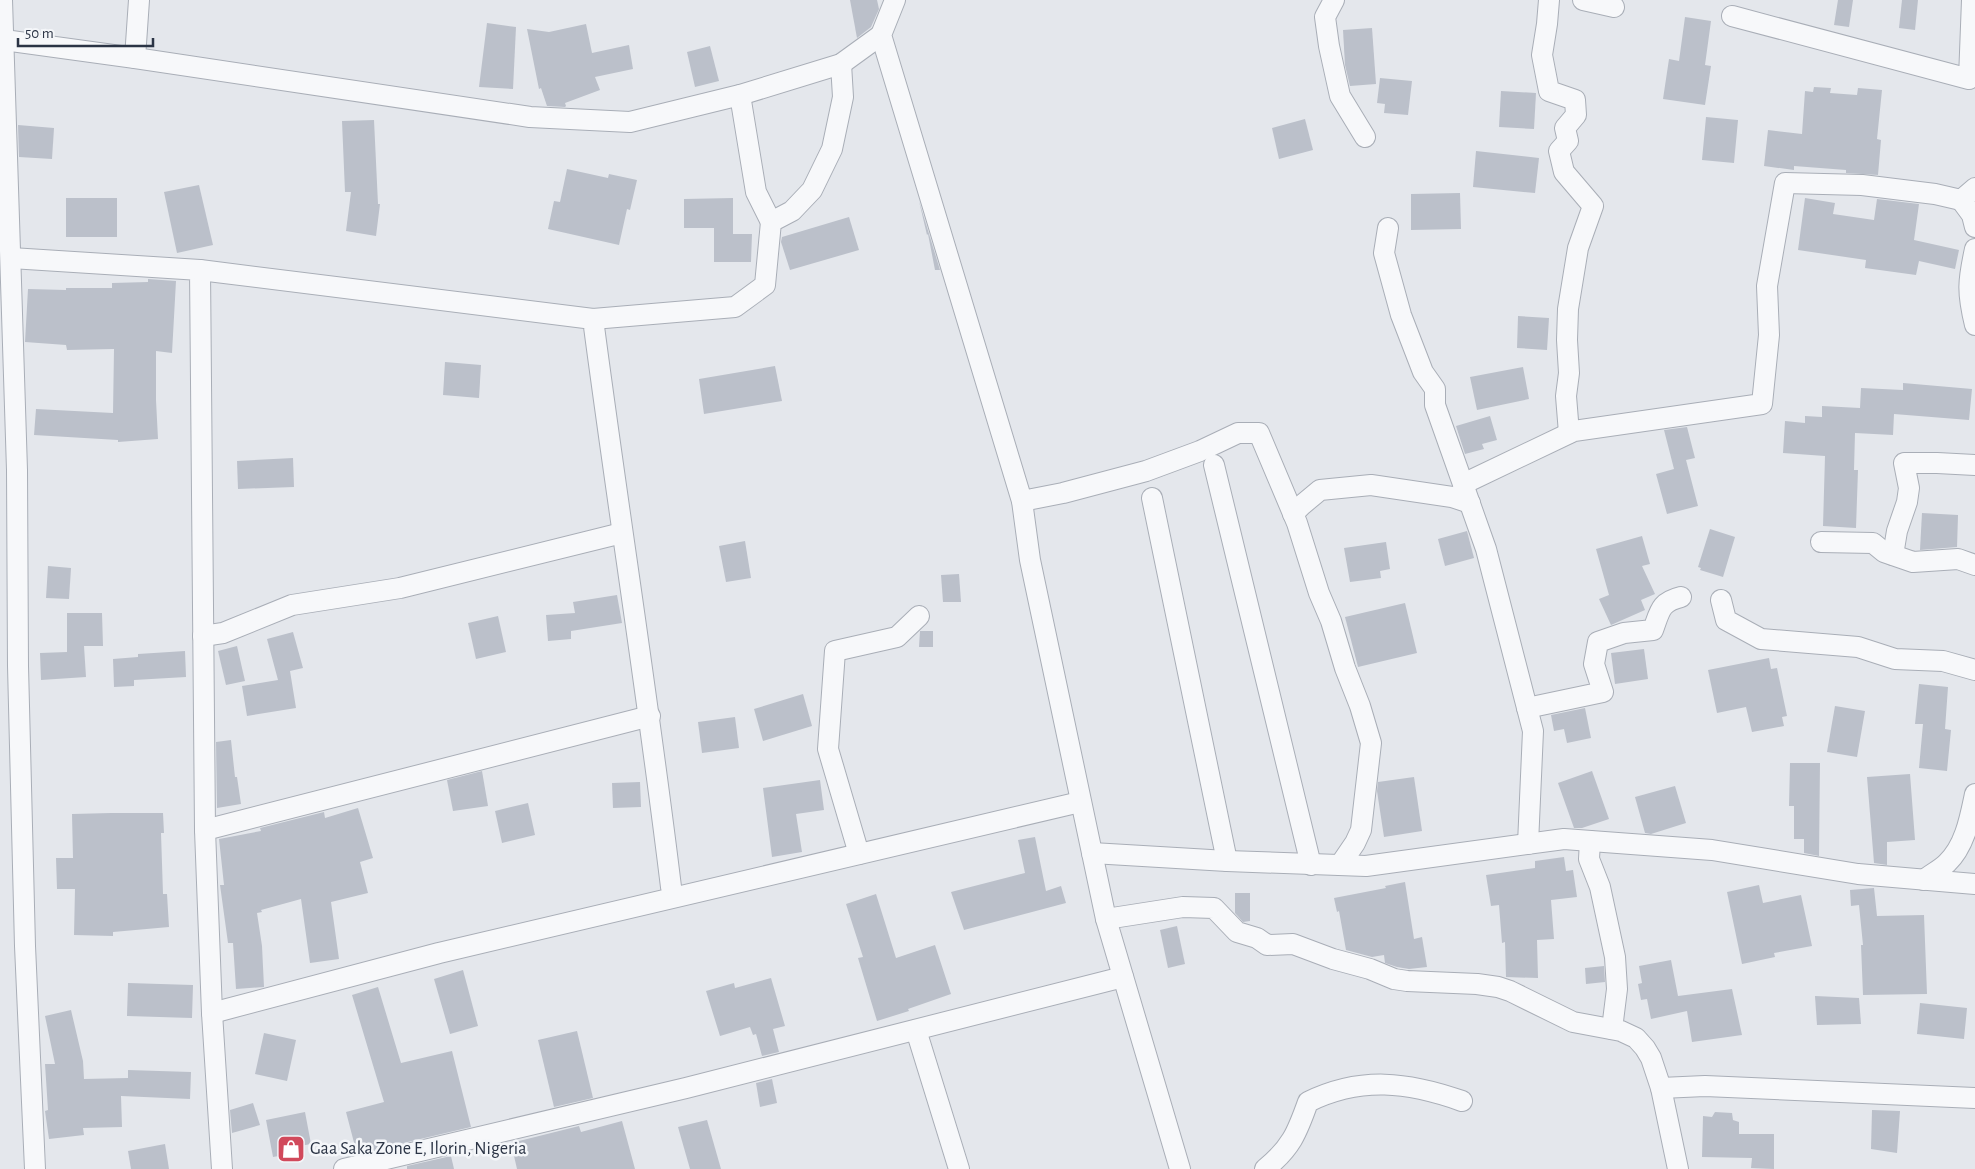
<svg xmlns="http://www.w3.org/2000/svg" width="1975" height="1169" viewBox="0 0 1975 1169" font-family="'Alegreya Sans',sans-serif">
<style>
.building{fill:#bbc0ca}
.lines{fill:none;stroke-linecap:round;stroke-linejoin:round}
.minor-casing{stroke:#a9aeb7;stroke-width:22}
.minor{stroke:#f7f8fa;stroke-width:20}
.labels{text-anchor:middle;dominant-baseline:central;stroke-width:5;stroke-linejoin:round;paint-order:stroke}
.poi-label{font-size:18px;fill:#2b3445;stroke:#f4f6f9;text-anchor:start}
</style>
<rect width="100%" height="100%" fill="#e4e7ec"/>
<g class="building">
<path d="M 850,0 L 877,0 L 879,9 L 871,27 L 857,38 Z"/>
<path d="M 1838,0 L 1853,0 L 1849,27 L 1834,25 Z"/>
<path d="M 1902,0 L 1918,0 L 1915,30 L 1899,28 Z"/>
<path d="M 1685,17 L 1711,21 L 1705,65 L 1711,66 L 1705,105 L 1663,99 L 1669,59 L 1679,61 Z"/>
<path d="M 487,23 L 516,27 L 513,89 L 479,87 Z"/>
<path d="M 586,24 L 592,53 L 629,45 L 633,69 L 595,77 L 600,90 L 565,103 L 566,106 L 565,107 L 547,106 L 541,88 L 539,89 L 527,29 L 549,32 Z"/>
<path d="M 1372,28 L 1376,84 L 1350,86 L 1345,65 L 1343,30 Z"/>
<path d="M 710,46 L 719,81 L 695,87 L 687,52 Z"/>
<path d="M 1380,78 L 1412,81 L 1408,115 L 1384,113 L 1385,104 L 1377,103 Z"/>
<path d="M 1814,87 L 1831,88 L 1830,93 L 1857,95 L 1858,88 L 1882,90 L 1877,139 L 1881,140 L 1878,175 L 1846,173 L 1846,170 L 1794,166 L 1794,170 L 1764,166 L 1768,130 L 1802,134 L 1805,91 L 1813,92 Z"/>
<path d="M 1501,91 L 1536,93 L 1534,129 L 1499,127 Z"/>
<path d="M 1706,117 L 1738,120 L 1734,163 L 1702,160 Z"/>
<path d="M 1305,119 L 1313,150 L 1279,159 L 1272,128 Z"/>
<path d="M 374,120 L 378,204 L 380,204 L 376,236 L 346,231 L 351,192 L 345,192 L 342,121 Z"/>
<path d="M 18,125 L 54,128 L 52,159 L 19,157 Z"/>
<path d="M 1476,151 L 1539,158 L 1535,193 L 1473,187 Z"/>
<path d="M 567,169 L 608,178 L 609,174 L 637,180 L 630,210 L 627,209 L 619,245 L 548,229 L 554,201 L 560,202 Z"/>
<path d="M 199,185 L 213,245 L 177,253 L 164,192 Z"/>
<path d="M 1460,193 L 1461,229 L 1411,230 L 1411,194 Z"/>
<rect x="66" y="198" width="51" height="39"/>
<path d="M 733,198 L 733,234 L 752,234 L 751,262 L 714,262 L 714,228 L 684,228 L 684,199 Z"/>
<path d="M 1805,198 L 1835,203 L 1833,214 L 1874,220 L 1877,199 L 1919,204 L 1914,240 L 1959,250 L 1955,269 L 1919,261 L 1916,275 L 1865,268 L 1866,260 L 1798,250 Z"/>
<path d="M 919,201 L 940,270 L 935,270 L 928,234 L 927,235 Z"/>
<path d="M 849,217 L 859,250 L 790,270 L 781,242 L 782,237 Z"/>
<path d="M 148,279 L 176,281 L 172,353 L 156,351 L 156,400 L 158,439 L 118,442 L 118,440 L 34,435 L 36,409 L 113,413 L 114,349 L 67,350 L 66,345 L 25,342 L 28,289 L 66,290 L 66,288 L 112,288 L 112,283 L 148,282 Z"/>
<path d="M 1518,316 L 1549,318 L 1547,350 L 1517,348 Z"/>
<path d="M 445,362 L 481,365 L 479,398 L 443,395 Z"/>
<path d="M 775,366 L 782,401 L 704,414 L 699,379 Z"/>
<path d="M 1523,367 L 1529,399 L 1477,410 L 1470,377 Z"/>
<path d="M 1903,383 L 1972,389 L 1969,420 L 1894,414 L 1893,435 L 1855,433 L 1854,470 L 1858,470 L 1856,528 L 1823,526 L 1825,456 L 1783,453 L 1785,421 L 1805,423 L 1805,416 L 1822,417 L 1822,406 L 1860,408 L 1861,388 L 1903,390 Z"/>
<path d="M 1490,416 L 1497,440 L 1482,444 L 1484,449 L 1465,454 L 1456,426 Z"/>
<path d="M 1687,427 L 1695,458 L 1686,460 L 1698,506 L 1667,514 L 1656,474 L 1674,469 L 1664,430 Z"/>
<path d="M 293,458 L 294,487 L 238,489 L 237,461 Z"/>
<path d="M 1922,513 L 1958,515 L 1957,547 L 1920,550 Z"/>
<path d="M 1710,529 L 1735,537 L 1723,577 L 1700,570 L 1701,568 L 1698,567 Z"/>
<path d="M 1467,531 L 1474,558 L 1445,566 L 1438,539 Z"/>
<path d="M 1642,536 L 1650,564 L 1642,566 L 1655,594 L 1641,600 L 1645,610 L 1611,625 L 1599,599 L 1609,595 L 1596,549 Z"/>
<path d="M 745,541 L 751,578 L 726,582 L 719,546 Z"/>
<path d="M 1386,542 L 1390,569 L 1380,571 L 1381,578 L 1350,582 L 1344,548 Z"/>
<path d="M 48,566 L 71,568 L 69,599 L 46,598 Z"/>
<path d="M 959,574 L 961,602 L 943,602 L 941,575 Z"/>
<path d="M 617,595 L 622,623 L 571,631 L 571,639 L 548,641 L 546,615 L 575,613 L 573,602 Z"/>
<path d="M 1405,603 L 1417,653 L 1358,667 L 1345,617 Z"/>
<path d="M 67,613 L 102,613 L 103,646 L 84,646 L 86,677 L 41,680 L 40,653 L 67,652 Z"/>
<path d="M 498,616 L 506,652 L 476,659 L 468,623 Z"/>
<path d="M 920,631 L 933,631 L 933,647 L 919,647 Z"/>
<path d="M 293,632 L 303,668 L 290,671 L 296,708 L 247,716 L 242,686 L 278,680 L 267,639 Z"/>
<path d="M 237,646 L 245,681 L 226,685 L 218,651 Z"/>
<path d="M 1644,649 L 1648,679 L 1615,684 L 1611,653 Z"/>
<path d="M 185,651 L 186,677 L 134,680 L 134,686 L 114,687 L 113,659 L 138,657 L 138,654 Z"/>
<path d="M 1769,658 L 1771,669 L 1777,668 L 1787,716 L 1782,717 L 1784,726 L 1752,732 L 1746,707 L 1717,713 L 1708,670 Z"/>
<path d="M 1919,684 L 1948,687 L 1945,729 L 1951,730 L 1947,771 L 1919,768 L 1923,724 L 1915,724 Z"/>
<path d="M 803,694 L 812,726 L 763,741 L 754,709 Z"/>
<path d="M 1835,706 L 1865,711 L 1857,757 L 1827,752 Z"/>
<path d="M 1585,708 L 1591,738 L 1567,743 L 1564,729 L 1554,731 L 1551,715 Z"/>
<path d="M 735,717 L 739,748 L 702,753 L 698,722 Z"/>
<path d="M 231,740 L 235,777 L 237,777 L 241,804 L 217,808 L 216,742 Z"/>
<path d="M 1790,763 L 1820,763 L 1819,856 L 1804,853 L 1804,839 L 1794,839 L 1794,806 L 1789,806 Z"/>
<path d="M 482,771 L 488,806 L 453,811 L 447,780 Z"/>
<path d="M 1592,771 L 1609,819 L 1582,828 L 1574,828 L 1558,783 Z"/>
<path d="M 1910,774 L 1915,840 L 1887,842 L 1887,865 L 1874,863 L 1867,777 Z"/>
<path d="M 1414,777 L 1422,831 L 1384,837 L 1377,791 L 1378,782 Z"/>
<path d="M 820,780 L 824,810 L 796,814 L 802,852 L 772,857 L 763,788 Z"/>
<path d="M 640,782 L 641,807 L 613,808 L 612,783 Z"/>
<path d="M 1675,786 L 1686,823 L 1651,834 L 1645,833 L 1635,797 Z"/>
<path d="M 528,803 L 535,835 L 502,843 L 495,811 Z"/>
<path d="M 358,808 L 373,858 L 360,862 L 368,893 L 331,902 L 339,959 L 310,963 L 301,899 L 261,910 L 262,912 L 257,913 L 262,946 L 264,987 L 236,989 L 233,943 L 228,943 L 220,885 L 224,885 L 219,839 L 261,831 L 260,828 L 324,812 L 325,818 Z"/>
<path d="M 111,813 L 163,813 L 164,833 L 161,833 L 163,894 L 167,894 L 169,927 L 113,932 L 113,936 L 74,935 L 75,889 L 57,889 L 56,858 L 73,858 L 72,814 Z"/>
<path d="M 1035,837 L 1046,891 L 1061,886 L 1066,903 L 964,930 L 951,892 L 1025,873 L 1018,840 Z"/>
<path d="M 1564,857 L 1566,871 L 1573,870 L 1577,897 L 1551,900 L 1554,939 L 1537,940 L 1538,978 L 1506,977 L 1505,942 L 1502,943 L 1499,905 L 1491,906 L 1486,875 L 1535,868 L 1535,861 Z"/>
<path d="M 1405,882 L 1414,939 L 1422,937 L 1427,967 L 1409,969 L 1397,967 L 1385,963 L 1384,955 L 1372,957 L 1346,950 L 1339,911 L 1337,912 L 1334,898 L 1386,888 L 1385,886 Z"/>
<path d="M 1759,885 L 1763,903 L 1801,895 L 1812,946 L 1774,953 L 1775,957 L 1742,964 L 1727,892 Z"/>
<path d="M 1874,888 L 1877,916 L 1924,915 L 1927,994 L 1863,995 L 1861,945 L 1863,945 L 1859,905 L 1851,906 L 1850,890 Z"/>
<path d="M 1235,893 L 1250,893 L 1250,921 L 1243,922 L 1235,913 Z"/>
<path d="M 876,894 L 896,958 L 935,945 L 951,994 L 908,1009 L 909,1011 L 877,1021 L 858,958 L 863,957 L 846,904 Z"/>
<path d="M 1177,926 L 1185,964 L 1168,968 L 1160,930 Z"/>
<path d="M 1671,960 L 1678,996 L 1732,989 L 1742,1035 L 1692,1042 L 1687,1011 L 1651,1019 L 1647,999 L 1641,1000 L 1638,984 L 1642,983 L 1639,966 Z"/>
<path d="M 1604,966 L 1605,982 L 1586,984 L 1585,968 Z"/>
<path d="M 463,970 L 478,1026 L 450,1034 L 434,979 Z"/>
<path d="M 771,978 L 785,1026 L 773,1029 L 779,1052 L 762,1056 L 756,1034 L 753,1035 L 750,1027 L 720,1036 L 706,991 L 734,983 L 735,988 Z"/>
<path d="M 128,983 L 193,985 L 192,1018 L 127,1016 Z"/>
<path d="M 378,987 L 401,1063 L 452,1051 L 471,1127 L 357,1154 L 346,1112 L 384,1102 L 352,995 Z"/>
<path d="M 1815,996 L 1859,998 L 1861,1024 L 1817,1025 Z"/>
<path d="M 1920,1003 L 1967,1008 L 1964,1039 L 1917,1034 Z"/>
<path d="M 71,1010 L 83,1061 L 84,1079 L 128,1078 L 128,1070 L 191,1072 L 190,1099 L 121,1096 L 122,1127 L 83,1128 L 84,1135 L 49,1139 L 45,1111 L 48,1110 L 45,1064 L 55,1064 L 45,1016 Z"/>
<path d="M 577,1031 L 593,1098 L 554,1107 L 538,1040 Z"/>
<path d="M 264,1033 L 296,1040 L 287,1081 L 255,1074 Z"/>
<path d="M 772,1079 L 777,1103 L 760,1107 L 756,1083 Z"/>
<path d="M 253,1103 L 260,1125 L 232,1133 L 230,1110 Z"/>
<path d="M 1872,1110 L 1900,1111 L 1897,1153 L 1871,1149 Z"/>
<path d="M 305,1112 L 311,1144 L 300,1146 L 301,1152 L 273,1157 L 266,1120 Z"/>
<path d="M 1715,1112 L 1732,1113 L 1733,1120 L 1739,1122 L 1739,1134 L 1774,1134 L 1774,1169 L 1751,1168 L 1752,1158 L 1702,1157 L 1703,1116 L 1712,1117 Z"/>
<path d="M 707,1120 L 721,1169 L 690,1169 L 678,1127 Z"/>
<path d="M 622,1121 L 635,1169 L 517,1169 L 511,1143 L 579,1126 L 581,1132 Z"/>
<path d="M 165,1144 L 169,1169 L 131,1169 L 128,1151 Z"/>
<path d="M 451,1156 L 454,1169 L 407,1169 L 407,1166 Z"/>
</g>
<g class="lines">
<defs>
<g id="minor">
<path d="M 2,0 L 17,470 L 18,666 L 25,946 L 35,1169"/>
<path d="M 895,0 L 881,35 L 1022,501 L 1030,560 L 1106,919 L 1180,1169"/>
<path d="M 1334,0 L 1325,17 L 1329,46 L 1340,96 L 1365,137"/>
<path d="M 1549,0 L 1547,24 L 1542,55 L 1549,91 L 1575,100 L 1576,115 L 1565,128 L 1568,141 L 1559,151 L 1564,172 L 1593,206 L 1578,248 L 1568,309 L 1567,340 L 1569,373 L 1566,396 L 1569,433"/>
<path d="M 1583,0 L 1614,7"/>
<path d="M 1732,16 L 1969,79 L 1972,0"/>
<path d="M 4,40 L 135,58 L 139,0"/>
<path d="M 135,58 L 530,117 L 630,122 L 740,95 L 841,64 L 881,35"/>
<path d="M 740,95 L 756,192 L 771,222"/>
<path d="M 1975,188 L 1961,200 L 1972,215 L 1975,227"/>
<path d="M 1388,228 L 1384,253 L 1401,315 L 1423,372 L 1435,389 L 1435,405 L 1486,549 L 1533,731 L 1528,844"/>
<path d="M 1975,249 C 1968,281 1967,292 1975,325"/>
<path d="M 11,258 L 200,270 L 205,830 L 212,1013 L 222,1169"/>
<path d="M 200,270 L 593,319 C 618,509 648,697 671,887 L 674,897"/>
<path d="M 593,319 L 735,307 L 765,285 L 771,222 L 792,211 L 812,190 L 832,149 L 843,97 L 841,64"/>
<path d="M 1214,465 L 1311,865"/>
<path d="M 1463,484 L 1574,431 L 1762,404 L 1769,335 L 1767,286 L 1785,183 L 1862,185 L 1935,194 L 1961,200"/>
<path d="M 1152,498 L 1227,861"/>
<path d="M 1022,501 L 1063,493 L 1146,471 L 1200,451 L 1238,433 L 1259,433 L 1297,523 L 1319,593 L 1331,621 L 1345,668 L 1360,706 L 1371,743 L 1361,830 L 1355,843 L 1340,865"/>
<path d="M 1293,514 L 1302,505 L 1320,490 L 1371,485 L 1452,497 L 1470,503"/>
<path d="M 1821,542 L 1873,543 L 1884,552 L 1913,562 L 1958,559 L 1975,565"/>
<path d="M 1893,555 L 1897,531 L 1907,502 L 1909,488 L 1904,463 L 1937,463 L 1975,465"/>
<path d="M 1721,600 L 1726,620 L 1761,639 L 1858,647 L 1895,659 L 1943,661 L 1975,670"/>
<path d="M 203,636 L 223,633 L 292,605 L 400,588 L 622,533"/>
<path d="M 1527,708 L 1603,692 L 1594,664 L 1598,642 L 1624,633 L 1653,630 C 1660,611 1660,602 1681,597"/>
<path d="M 205,830 L 650,716"/>
<path d="M 1590,841 L 1589,859 L 1600,887 L 1615,957 L 1617,989 L 1612,1029"/>
<path d="M 1092,853 L 1227,861 L 1366,866 L 1564,839 L 1712,850 L 1858,874 L 1975,884"/>
<path d="M 859,854 L 828,749 L 835,651 L 897,637 L 919,616"/>
<path d="M 1924,880 C 1931,874 1940,870 1947,863 C 1965,846 1970,818 1975,794"/>
<path d="M 1106,919 L 1183,907 L 1214,908 L 1237,932 L 1257,938 L 1267,945 L 1293,944 L 1333,959 L 1370,969 L 1394,979 L 1407,981 L 1477,984 L 1498,987 L 1510,991 L 1573,1022 L 1621,1031 L 1636,1038 L 1645,1048 L 1651,1058 L 1661,1088 L 1678,1169"/>
<path d="M 212,1013 L 439,953 L 1080,802"/>
<path d="M 916,1030 L 959,1169"/>
<path d="M 1661,1088 L 1705,1086 L 1975,1098"/>
<path d="M 344,1169 L 686,1088 L 1123,977"/>
<path d="M 1265,1169 C 1291,1148 1297,1133 1308,1102 C 1361,1076 1408,1082 1462,1101"/>
</g>
</defs>
<use href="#minor" class="minor-casing"/>
<use href="#minor" class="minor"/>
</g>
<defs>
<symbol id="shop-square" viewBox="-11 -11 22 22"><rect x="-9" y="-9" width="18" height="18" rx="4" fill="#d1495b" stroke="#f4f6f9"/><path d="M-5-2.5h2.3a2.7 3.5 0 0 1 5.4 0H5L5.5 6h-11ZM-1.5-2.5h3a1.5 2.3 0 0 0-3 0Z" fill="#fff"/></symbol>
</defs>
<g fill-rule="evenodd">
<use href="#shop-square" x="275" y="1133" width="32" height="32"/>
</g>
<g class="labels">
<g class="poi-label">
<text x="310" y="1149">Gaa Saka Zone E, Ilorin, Nigeria</text>
</g>
</g>
<path d="M18 38v8h135v-8" fill="none" stroke="#2b3445" stroke-width="2.5"/>
<text x="25" y="38" font-size="15" fill="#2b3445" stroke="#f4f6f9" stroke-width="4" paint-order="stroke">50 m</text>
</svg>
